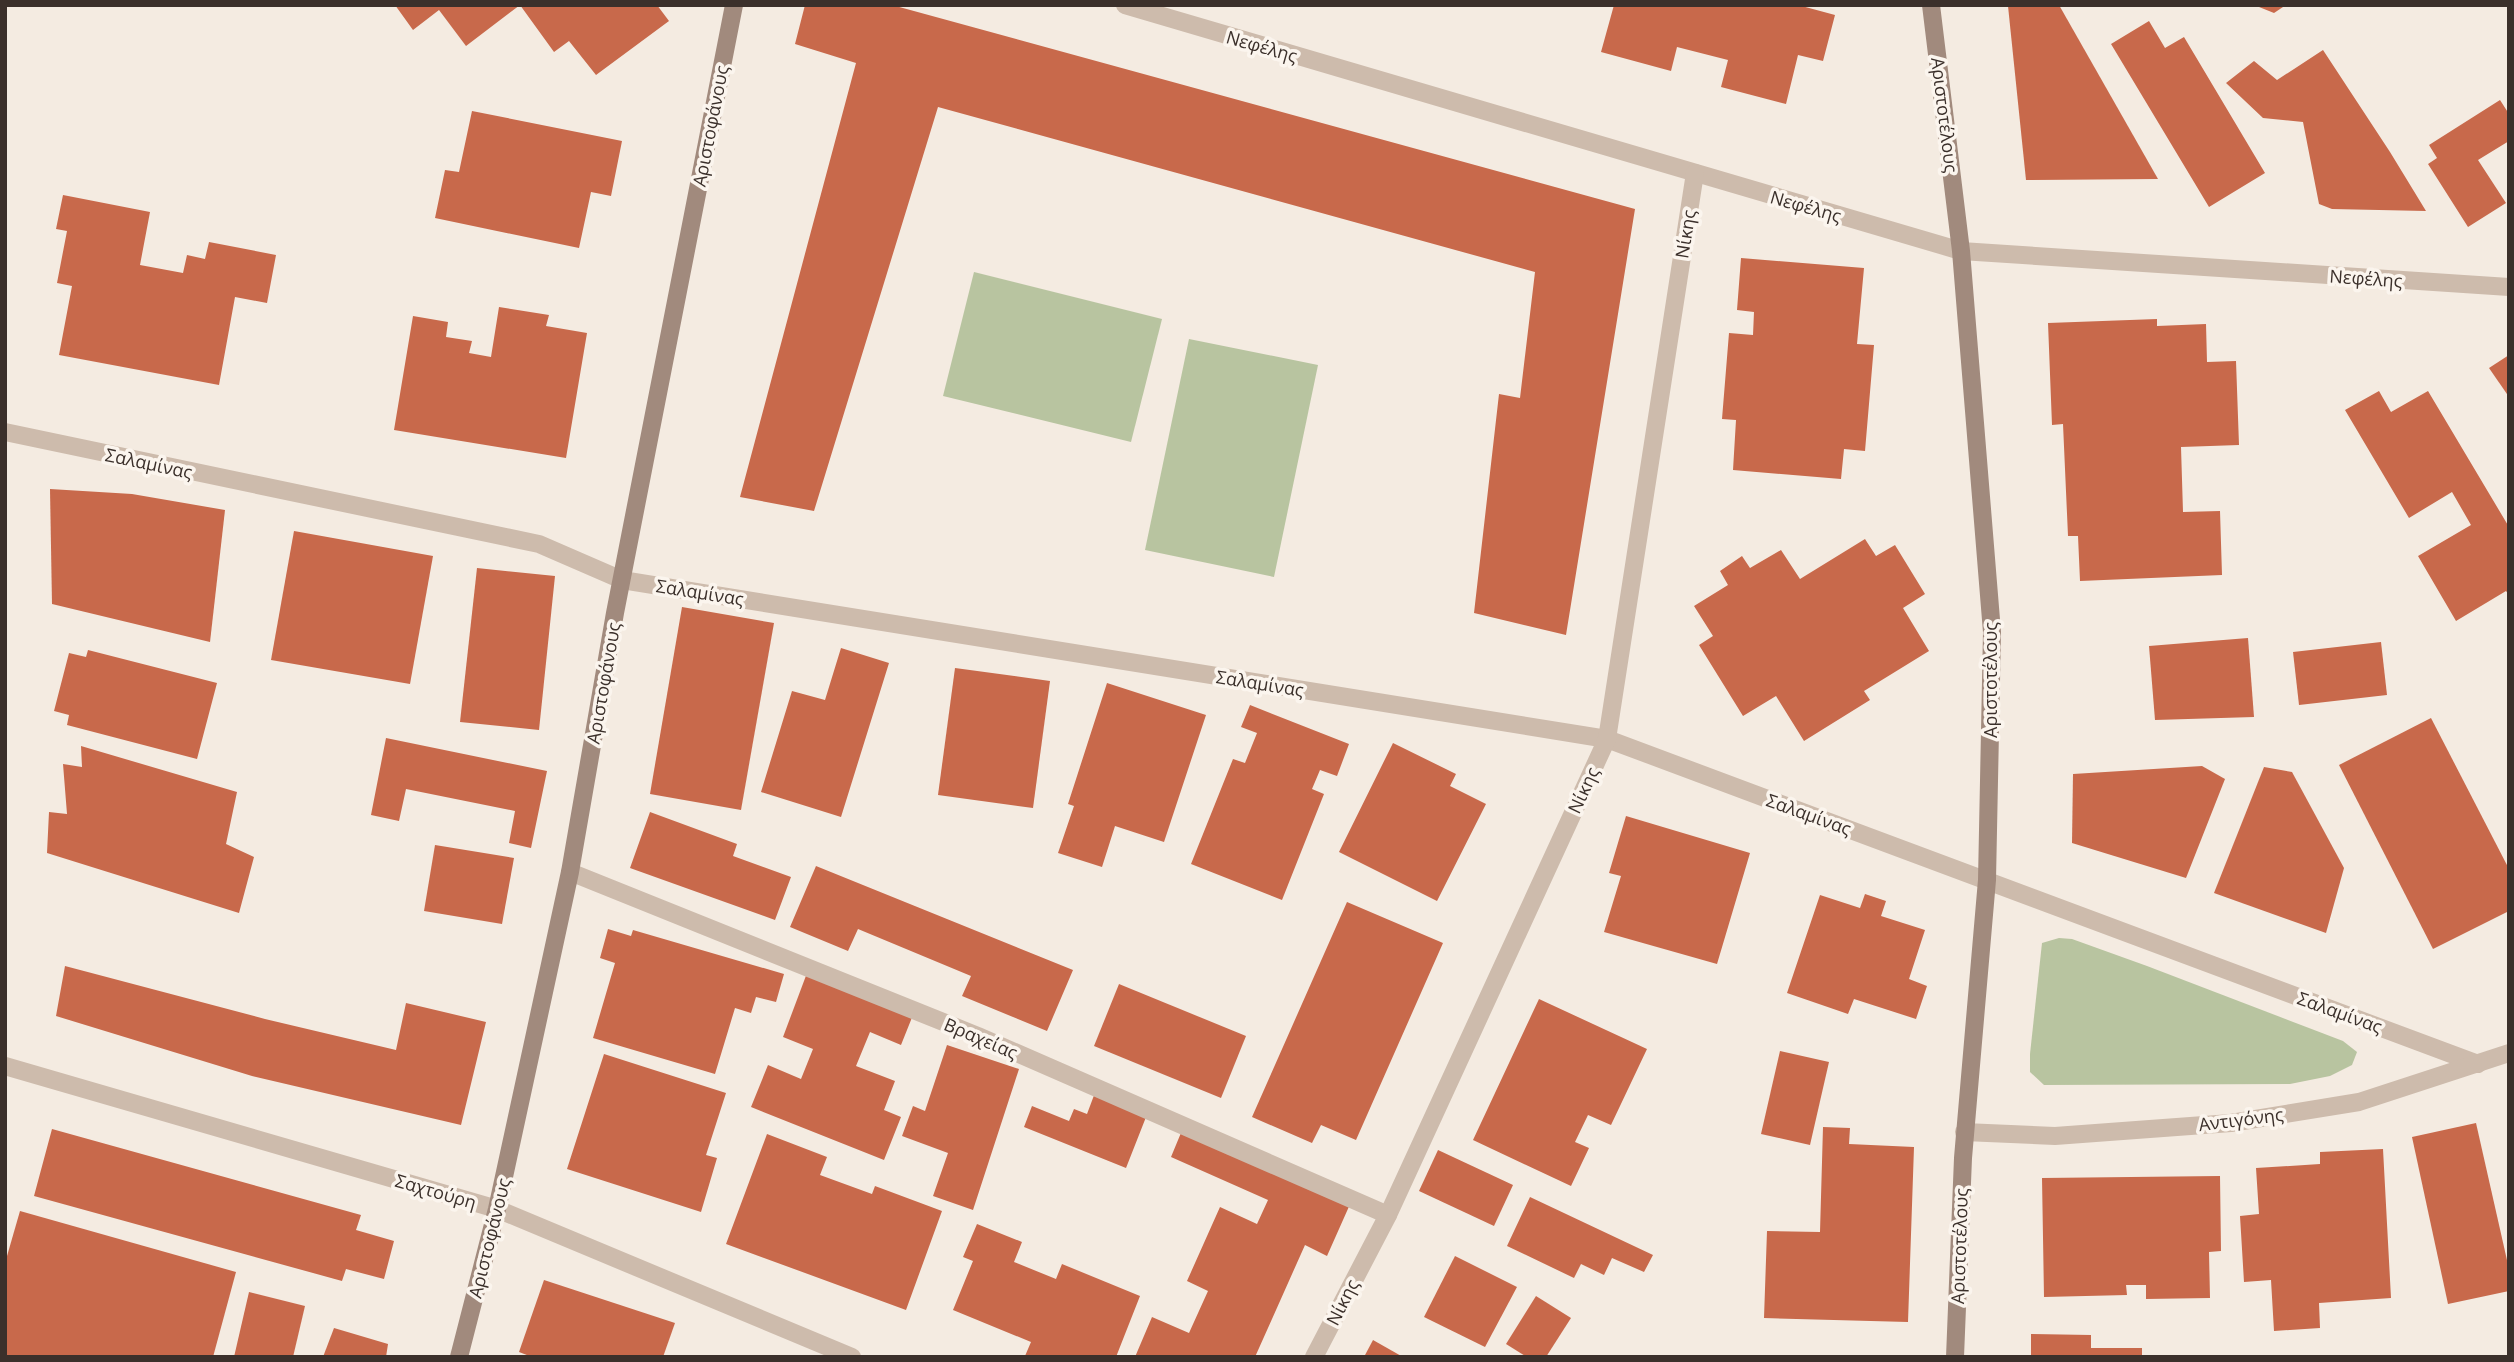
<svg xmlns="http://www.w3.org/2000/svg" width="2514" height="1362" viewBox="0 0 2514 1362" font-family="'Open Sans',sans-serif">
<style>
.green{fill:#b8c4a0}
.building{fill:#c8694b}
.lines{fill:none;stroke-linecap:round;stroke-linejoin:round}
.street{stroke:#cdbbac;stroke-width:18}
.secondary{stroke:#a18a7d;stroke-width:18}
.labels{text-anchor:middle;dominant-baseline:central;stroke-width:7;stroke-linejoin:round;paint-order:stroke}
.street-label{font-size:18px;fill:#3b302b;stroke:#fbf5ee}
</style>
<rect width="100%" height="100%" fill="#f4ebe1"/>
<g class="green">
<path d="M 974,272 L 1162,319 L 1131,442 L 943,396 Z"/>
<path d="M 1189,339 L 1318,365 L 1274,577 L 1145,550 Z"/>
<path d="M 2059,938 L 2072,939 L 2147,966 L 2343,1041 L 2357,1052 L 2352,1065 L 2330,1076 L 2290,1084 L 2044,1085 L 2030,1072 L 2030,1054 L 2042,943 Z"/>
</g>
<g class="building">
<path d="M 395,5 L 520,5 L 466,46 L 439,10 L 413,30 Z"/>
<path d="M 520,5 L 657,5 L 669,21 L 596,75 L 569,41 L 554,52 Z"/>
<path d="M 805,5 L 892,5 L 1635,209 L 1566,635 L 1474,613 L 1499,394 L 1520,398 L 1535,272 L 938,107 L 814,511 L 740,497 L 856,63 L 795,44 Z"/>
<path d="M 1614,5 L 1798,5 L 1835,15 L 1823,61 L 1798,55 L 1786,104 L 1721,87 L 1728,60 L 1677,47 L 1671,71 L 1601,52 Z"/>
<path d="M 2014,5 L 2059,5 L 2158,179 L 2026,180 L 2008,6 Z"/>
<path d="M 2254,5 L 2286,5 L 2274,13 Z"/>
<path d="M 2149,21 L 2165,48 L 2184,37 L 2265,173 L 2209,207 L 2111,44 Z"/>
<path d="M 2323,50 L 2390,152 L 2426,211 L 2332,209 L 2319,204 L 2303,122 L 2263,118 L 2226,83 L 2254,61 L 2277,80 Z"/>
<path d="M 2500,100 L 2509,114 L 2509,141 L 2478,160 L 2506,203 L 2468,227 L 2428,164 L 2437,158 L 2429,145 Z"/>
<path d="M 472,111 L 622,141 L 611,196 L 591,192 L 579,248 L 435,218 L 445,170 L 459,172 Z"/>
<path d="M 63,195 L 150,212 L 140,265 L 183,273 L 187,255 L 205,259 L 209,242 L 276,255 L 267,303 L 235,297 L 219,385 L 59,355 L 72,286 L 57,283 L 67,231 L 56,229 Z"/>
<path d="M 1741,258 L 1864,268 L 1857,344 L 1874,345 L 1865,451 L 1844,449 L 1841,479 L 1733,470 L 1736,420 L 1722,419 L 1729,333 L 1753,335 L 1754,312 L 1737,310 Z"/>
<path d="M 499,307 L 549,315 L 546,326 L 587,333 L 566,458 L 394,430 L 413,316 L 448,322 L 446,337 L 472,341 L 469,353 L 491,357 Z"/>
<path d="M 2157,319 L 2157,326 L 2206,324 L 2207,362 L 2236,361 L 2239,445 L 2181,447 L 2183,512 L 2220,511 L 2222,575 L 2080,581 L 2078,536 L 2068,536 L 2063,424 L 2052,425 L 2048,323 Z"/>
<path d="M 2509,355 L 2509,397 L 2489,368 Z"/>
<path d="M 2379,391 L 2391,412 L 2428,391 L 2509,527 L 2509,595 L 2506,591 L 2456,621 L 2418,556 L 2471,525 L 2452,492 L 2409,518 L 2345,410 Z"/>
<path d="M 50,489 L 132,494 L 225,510 L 210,642 L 52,604 Z"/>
<path d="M 294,531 L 433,556 L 410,684 L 271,660 Z"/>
<path d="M 1865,539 L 1876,556 L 1895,545 L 1925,594 L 1903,608 L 1929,651 L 1864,691 L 1870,700 L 1804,741 L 1776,696 L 1743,716 L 1699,645 L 1713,636 L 1694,606 L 1728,585 L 1720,571 L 1742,556 L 1750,568 L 1781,550 L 1800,579 Z"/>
<path d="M 477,568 L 555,576 L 539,730 L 460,722 Z"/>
<path d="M 682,607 L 774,623 L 741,810 L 650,794 Z"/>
<path d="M 2248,638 L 2254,717 L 2155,720 L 2149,646 Z"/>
<path d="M 2381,642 L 2387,695 L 2299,705 L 2293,652 Z"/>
<path d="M 841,648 L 889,663 L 841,817 L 761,792 L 792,691 L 825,700 Z"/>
<path d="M 88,650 L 217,683 L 197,759 L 67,725 L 69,715 L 54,711 L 69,653 L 86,657 Z"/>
<path d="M 955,668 L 1050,681 L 1033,808 L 938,795 Z"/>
<path d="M 1107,683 L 1206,715 L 1164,842 L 1115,826 L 1102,867 L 1058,853 L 1074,806 L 1068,804 Z"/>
<path d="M 1250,705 L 1349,744 L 1337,776 L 1320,770 L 1312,789 L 1324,794 L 1282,900 L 1191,864 L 1233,759 L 1245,763 L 1257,733 L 1241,727 Z"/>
<path d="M 2431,718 L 2509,869 L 2509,911 L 2433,949 L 2339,765 Z"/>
<path d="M 386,738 L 547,771 L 531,848 L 509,843 L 515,811 L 406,789 L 399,821 L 371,815 Z"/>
<path d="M 1393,743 L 1456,774 L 1450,786 L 1486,804 L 1437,901 L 1339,852 Z"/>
<path d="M 81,746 L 237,792 L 226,844 L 254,857 L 239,913 L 47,853 L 49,812 L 67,814 L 63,764 L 82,767 Z"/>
<path d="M 2202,766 L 2225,779 L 2186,878 L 2072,843 L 2073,774 Z"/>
<path d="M 2264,767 L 2292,772 L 2344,868 L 2326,933 L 2214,893 Z"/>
<path d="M 650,812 L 737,844 L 733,856 L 791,877 L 775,920 L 630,868 Z"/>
<path d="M 1626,816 L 1750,853 L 1717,964 L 1604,932 L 1621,876 L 1609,873 Z"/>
<path d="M 435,845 L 514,858 L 502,924 L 424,911 Z"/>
<path d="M 816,866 L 1073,970 L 1047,1031 L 962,996 L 971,976 L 858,929 L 848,951 L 790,927 Z"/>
<path d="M 1865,894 L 1886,901 L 1881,916 L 1925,930 L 1909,979 L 1927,986 L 1916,1019 L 1854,999 L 1848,1014 L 1787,993 L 1820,895 L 1860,908 Z"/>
<path d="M 1347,902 L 1443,943 L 1356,1140 L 1321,1125 L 1312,1143 L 1252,1117 Z"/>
<path d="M 608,929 L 631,936 L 633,930 L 784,974 L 776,1002 L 756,997 L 751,1013 L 735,1008 L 715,1074 L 593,1038 L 615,963 L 600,958 Z"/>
<path d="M 65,966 L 265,1019 L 396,1050 L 406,1003 L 486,1022 L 461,1125 L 252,1076 L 56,1016 Z"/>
<path d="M 807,973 L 913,1015 L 901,1045 L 870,1032 L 856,1066 L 895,1081 L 884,1110 L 901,1117 L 884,1160 L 751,1107 L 768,1065 L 801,1079 L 813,1049 L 783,1037 Z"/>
<path d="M 1119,984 L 1246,1036 L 1221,1098 L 1094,1046 Z"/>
<path d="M 1539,999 L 1647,1049 L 1611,1125 L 1588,1115 L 1575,1142 L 1589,1148 L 1571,1186 L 1473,1140 Z"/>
<path d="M 947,1045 L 1019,1069 L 973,1210 L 933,1196 L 948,1153 L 902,1136 L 913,1106 L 925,1111 Z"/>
<path d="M 1780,1051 L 1829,1062 L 1810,1145 L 1761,1134 Z"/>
<path d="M 604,1054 L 726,1093 L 706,1155 L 717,1158 L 701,1212 L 567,1169 Z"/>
<path d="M 1096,1090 L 1148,1112 L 1126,1168 L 1024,1127 L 1032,1106 L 1069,1121 L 1074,1109 L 1087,1114 Z"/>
<path d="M 2476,1123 L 2509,1269 L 2509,1291 L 2448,1304 L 2412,1137 Z"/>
<path d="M 1823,1127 L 1850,1128 L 1849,1144 L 1914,1147 L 1908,1322 L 1764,1318 L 1767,1231 L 1820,1232 Z"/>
<path d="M 1183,1128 L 1351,1202 L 1327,1256 L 1305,1245 L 1255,1357 L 1135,1357 L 1152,1317 L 1189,1333 L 1208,1291 L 1187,1281 L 1220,1207 L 1257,1224 L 1268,1200 L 1171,1157 Z"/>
<path d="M 52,1129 L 361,1215 L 356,1230 L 394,1241 L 384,1279 L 346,1269 L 342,1281 L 34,1196 Z"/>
<path d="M 767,1134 L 827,1157 L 820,1175 L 872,1194 L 875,1186 L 942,1211 L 906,1310 L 726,1244 Z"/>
<path d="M 2383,1149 L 2391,1298 L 2319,1303 L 2320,1328 L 2274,1331 L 2271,1280 L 2244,1282 L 2240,1216 L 2259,1214 L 2256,1168 L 2320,1164 L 2320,1152 Z"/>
<path d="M 1438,1150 L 1513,1185 L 1494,1226 L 1419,1191 Z"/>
<path d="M 2220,1176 L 2221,1251 L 2209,1252 L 2210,1298 L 2146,1299 L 2146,1285 L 2126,1285 L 2127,1295 L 2044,1297 L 2042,1178 Z"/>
<path d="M 1530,1197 L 1653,1255 L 1644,1272 L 1612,1258 L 1604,1275 L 1581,1264 L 1574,1278 L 1507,1246 Z"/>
<path d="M 20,1211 L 236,1272 L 213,1357 L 5,1357 L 5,1263 Z"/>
<path d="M 977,1224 L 1022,1242 L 1014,1262 L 1056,1279 L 1062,1264 L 1140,1296 L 1116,1357 L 1028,1357 L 1025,1356 L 1031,1342 L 953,1310 L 973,1261 L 963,1257 Z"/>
<path d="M 1455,1256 L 1517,1287 L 1485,1347 L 1424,1317 Z"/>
<path d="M 544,1280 L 675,1323 L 663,1357 L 532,1357 L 519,1352 Z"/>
<path d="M 249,1292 L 305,1306 L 293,1357 L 234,1357 Z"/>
<path d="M 1536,1296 L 1571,1318 L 1546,1357 L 1527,1357 L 1506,1344 Z"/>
<path d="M 334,1328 L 388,1344 L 386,1357 L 323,1357 Z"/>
<path d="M 2031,1334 L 2091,1335 L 2091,1348 L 2142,1348 L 2142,1357 L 2031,1357 Z"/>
<path d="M 1373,1340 L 1403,1357 L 1364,1357 Z"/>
</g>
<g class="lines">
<g class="street">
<path d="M 1125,5 L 1961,251 L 2509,287"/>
<path d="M 5,432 L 539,544 L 622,580 L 1607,739 L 2478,1064"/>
<path d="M 570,872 L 978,1036 L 1388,1215"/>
<path d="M 5,1066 L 497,1209 L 852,1357"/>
<path d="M 1964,1132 L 2055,1136 L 2231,1123 L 2359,1102 L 2509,1053"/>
<path d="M 1314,1357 L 1388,1215 L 1607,739 L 1695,173"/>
</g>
<g class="secondary">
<path d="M 1931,5 L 1961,251 L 1992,632 L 1987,880 L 1963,1158 L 1955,1357"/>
<path d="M 459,1357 L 497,1209 L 570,872 L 615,613 L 734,5"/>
</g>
</g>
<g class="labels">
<g class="street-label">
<text transform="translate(1262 46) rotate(16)">Νεφέλης</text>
<text transform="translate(1945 115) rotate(83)">Αριστοτέλους</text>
<text transform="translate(710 126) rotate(-79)">Αριστοφάνους</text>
<text transform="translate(1806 206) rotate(16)">Νεφέλης</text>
<text transform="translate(1685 234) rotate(-81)">Νίκης</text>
<text transform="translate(2366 278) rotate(4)">Νεφέλης</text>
<text transform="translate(149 463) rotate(12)">Σαλαμίνας</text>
<text transform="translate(700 592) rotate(9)">Σαλαμίνας</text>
<text transform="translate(1990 680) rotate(-90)">Αριστοτέλους</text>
<text transform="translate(603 683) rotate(-80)">Αριστοφάνους</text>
<text transform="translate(1260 683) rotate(9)">Σαλαμίνας</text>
<text transform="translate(1583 790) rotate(-65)">Νίκης</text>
<text transform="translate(1809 814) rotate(20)">Σαλαμίνας</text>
<text transform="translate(2340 1012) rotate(20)">Σαλαμίνας</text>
<text transform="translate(981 1038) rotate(23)">Βραχείας</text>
<text transform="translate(2241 1119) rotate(-7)">Αντιγόνης</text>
<text transform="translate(436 1191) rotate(16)">Σαχτούρη</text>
<text transform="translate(489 1238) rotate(-76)">Αριστοφάνους</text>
<text transform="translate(1959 1246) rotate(-88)">Αριστοτέλους</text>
<text transform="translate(1342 1302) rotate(-63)">Νίκης</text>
</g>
</g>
<rect width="2514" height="1362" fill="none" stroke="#3b302b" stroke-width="14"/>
</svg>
